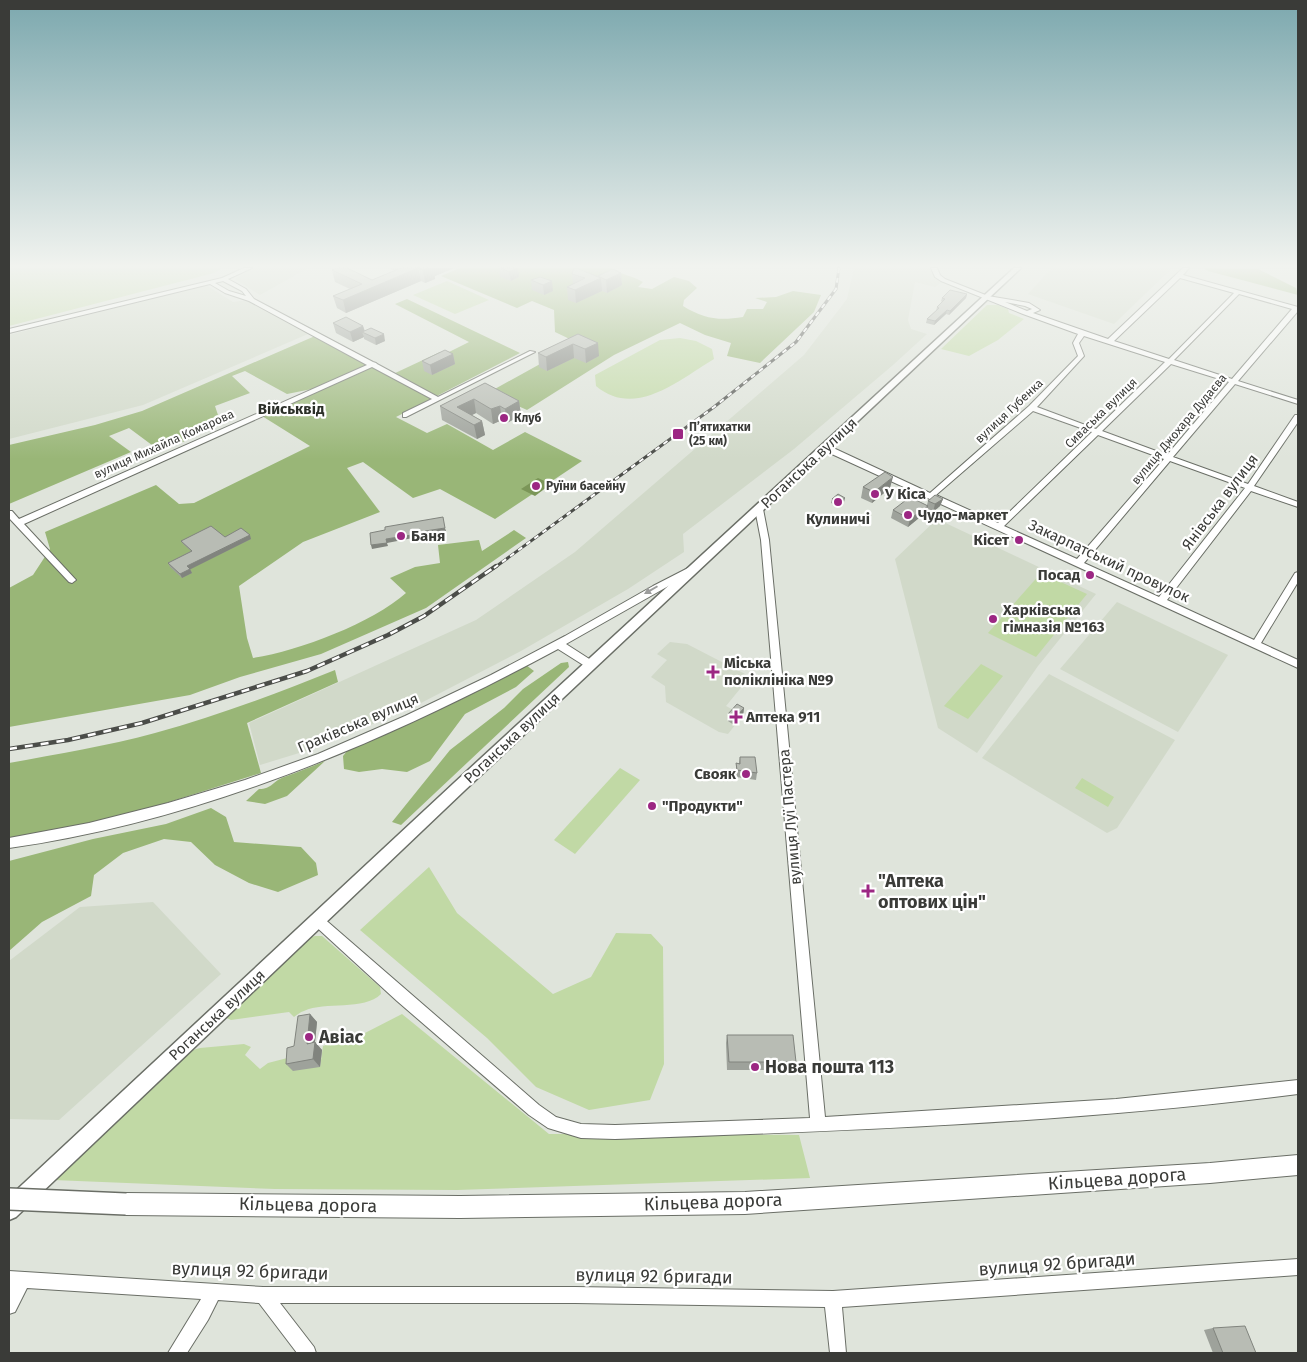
<svg xmlns="http://www.w3.org/2000/svg" width="1307" height="1362" viewBox="0 0 1307 1362" font-family="'Fira Sans',sans-serif">
<style>
.built{fill:#d1d9c9}
.green{fill:#c1d9a5}
.forest{fill:#99b677}
.water{fill:#7b9658}
.lines{fill:none;stroke-linecap:round;stroke-linejoin:round}
.minor-casing{stroke:#6a6e66;stroke-width:2}
.major-casing{stroke:#6a6e66;stroke-width:3}
.highway-casing{stroke:#6a6e66;stroke-width:2}
.minor{fill:#fff;fill-rule:evenodd}
.major{fill:#fff;fill-rule:evenodd}
.highway{fill:#fff;fill-rule:evenodd}
.rail-far1-casing{stroke:#4b4d49;stroke-width:3}
.rail-casing{stroke:#4b4d49;stroke-width:4.5}
.rail-far1{stroke:#fff;stroke-width:2;stroke-dasharray:5;stroke-linecap:butt}
.rail{stroke:#fff;stroke-width:2.5;stroke-dasharray:8;stroke-linecap:butt}
.highway-bridge-casing{stroke:#6a6e66;stroke-width:24;stroke-linecap:butt}
.highway-bridge{stroke:#fff;stroke-width:21}
.wall{fill:#9ea29b}
.shaded-wall{fill:#81847e}
.building{fill:#b8bcb4;stroke:#81847e}
.oneway{fill:#9c9d9c}
.poi-dot{fill:#9c2783;stroke:#fff;stroke-width:2}
.labels{text-anchor:middle;dominant-baseline:central;stroke-width:4.5;stroke-linejoin:round;paint-order:stroke}
.far-street-label{font-size:12px;fill:#3a3b38;stroke:#fff}
.far-poi-label{font-size:12px;font-weight:bold;fill:#3a3b38;stroke:#fff;text-anchor:start}
.far-quarter-label{font-size:15px;font-weight:bold;fill:#2b2f28;stroke:#fff}
.street-label{font-size:15px;fill:#3a3b38;stroke:#fff}
.poi-label{font-size:15px;font-weight:bold;fill:#3a3b38;stroke:#fff;text-anchor:start}
.near-poi-label{font-size:18px;font-weight:bold;fill:#3a3b38;stroke:#fff;text-anchor:start}
.near-street-label{font-size:18px;fill:#3a3b38;stroke:#fff}
</style>
<rect width="100%" height="100%" fill="#dfe4db"/>
<g class="built">
<path d="M 253,268 L 308,268 L 260,295 L 235,279 Z"/>
<path d="M 854,268 L 928,268 L 942,282 L 935,287 L 915,282 L 908,320 L 911,329 L 927,334 L 893,365 L 794,449 L 683,534 L 684,552 L 628,589 L 521,651 L 421,703 L 322,746 L 260,765 L 249,723 L 476,620 L 575,552 L 804,355 L 847,299 Z"/>
<path d="M 1052,268 L 1172,268 L 1114,324 L 1028,294 Z"/>
<path d="M 206,285 L 233,302 L 247,300 L 308,334 L 143,405 L 9,439 L 9,335 Z"/>
<path d="M 937,519 L 1096,594 L 1038,666 L 977,753 L 938,728 L 895,559 Z"/>
<path d="M 1117,602 L 1228,655 L 1178,732 L 1060,669 Z"/>
<path d="M 670,642 L 687,644 L 747,675 L 748,679 L 726,706 L 743,715 L 728,734 L 719,732 L 666,702 L 665,686 L 651,677 L 667,660 L 657,654 Z"/>
<path d="M 1049,674 L 1175,740 L 1117,828 L 1107,833 L 982,758 Z"/>
<path d="M 153,902 L 221,974 L 59,1120 L 9,1119 L 9,961 L 80,907 Z"/>
</g>
<g class="green">
<path d="M 9,268 L 222,268 L 214,273 L 9,326 Z"/>
<path d="M 447,281 L 489,300 L 455,314 L 413,295 Z"/>
<path d="M 987,305 L 998,305 L 1008,309 L 1009,313 L 1024,319 L 998,340 L 969,356 L 941,349 Z"/>
<path d="M 680,338 L 696,341 L 712,349 L 714,359 C 679,380 635,419 596,386 L 595,375 L 660,340 Z"/>
<path d="M 1041,573 L 1087,594 L 1036,657 L 988,633 Z"/>
<path d="M 981,664 L 1003,676 L 968,719 L 944,706 Z"/>
<path d="M 620,768 L 640,780 L 575,854 L 554,840 Z"/>
<path d="M 1082,778 L 1114,797 L 1108,807 L 1075,788 Z"/>
<path d="M 429,867 L 457,913 L 553,994 L 591,977 L 616,933 L 651,934 L 663,947 L 664,1064 L 650,1100 L 589,1110 L 536,1087 L 487,1038 L 360,930 Z"/>
<path d="M 315,936 L 322,936 L 380,987 L 381,994 C 364,1011 325,1001 304,1011 C 300,1012 297,1015 294,1017 L 289,1012 L 231,1020 L 224,1017 L 306,939 Z"/>
<path d="M 402,1014 L 549,1134 L 799,1135 L 810,1178 L 457,1190 L 275,1189 L 53,1180 L 186,1052 L 200,1048 L 244,1044 L 251,1047 L 245,1055 L 260,1069 L 268,1063 L 295,1056 L 320,1067 L 323,1046 L 365,1033 Z"/>
</g>
<g class="forest">
<path d="M 460,268 L 612,268 C 622,275 633,276 643,282 L 638,287 L 652,289 L 674,277 L 689,281 L 697,288 L 684,300 L 683,306 C 704,319 719,321 743,317 L 747,309 L 763,309 L 767,302 L 755,298 L 776,297 L 793,291 L 821,295 L 814,312 L 760,363 L 727,356 L 731,343 L 705,335 L 680,323 L 614,355 L 527,410 L 498,397 L 493,390 L 578,343 L 555,332 L 554,310 L 532,301 L 517,308 L 441,276 Z"/>
<path d="M 1204,268 L 1258,269 L 1296,288 L 1298,295 L 1208,271 Z"/>
<path d="M 407,299 L 520,353 L 396,417 L 427,433 L 447,424 L 493,450 L 525,432 L 582,461 L 495,519 L 440,489 L 413,498 L 363,462 L 347,468 L 380,512 L 303,542 L 239,586 L 247,638 L 253,658 C 299,651 372,623 406,593 L 390,578 L 415,567 L 440,563 L 438,545 L 479,540 L 482,551 L 514,530 L 526,538 L 426,608 L 321,654 L 240,677 L 190,695 L 9,727 L 9,588 L 33,575 L 50,549 L 45,532 L 156,485 L 179,504 L 194,503 L 310,446 L 262,416 L 373,366 L 391,375 L 440,352 L 445,354 L 469,342 L 395,304 Z"/>
<path d="M 315,336 L 370,364 L 312,389 L 287,394 L 245,371 L 232,376 L 250,393 L 215,406 L 218,415 L 182,434 L 190,439 L 160,451 L 129,428 L 109,436 L 131,452 L 9,504 L 9,445 L 95,425 L 142,411 Z"/>
<path d="M 568,662 L 569,667 L 401,825 L 392,822 L 450,750 L 504,708 L 523,689 L 561,663 Z"/>
<path d="M 526,665 L 534,671 L 516,687 L 465,714 L 430,761 L 407,772 L 382,769 L 359,772 L 344,769 L 343,756 L 347,751 L 448,705 Z"/>
<path d="M 335,670 L 338,682 L 247,723 L 261,773 L 163,804 L 93,822 L 9,840 L 9,763 C 58,754 107,746 155,733 C 216,716 276,694 335,670 Z"/>
<path d="M 325,761 L 287,796 L 265,804 L 246,801 L 259,789 C 272,789 273,781 284,777 C 298,772 311,767 325,761 Z"/>
<path d="M 211,808 L 226,817 L 234,842 L 301,847 L 316,863 L 318,875 L 278,892 L 249,883 L 215,865 L 191,842 L 164,839 L 123,853 L 94,875 L 91,896 L 42,922 L 9,951 L 9,861 L 93,839 L 166,824 Z"/>
</g>
<path class="water" d="M 538,478 L 551,484 L 535,496 L 521,489 Z"/>
<g class="lines">
<defs>
<g id="minor">
<path d="M 244,268 L 252,268 L 228,279 L 246,289 L 254,299 L 373,362 L 376,363 L 377,364 L 438,397 L 530,351 L 535,352 L 406,417 L 403,417 L 403,413 L 432,399 L 372,367 L 24,524 L 76,580 L 72,583 L 69,582 L 9,518 L 9,511 L 12,511 L 19,519 L 367,365 L 249,301 L 225,293 L 210,284 L 9,333 L 9,329 L 222,278 ZM 223,281 L 242,291 L 246,296 L 229,291 L 215,283 Z"/>
<path d="M 931,268 L 937,268 L 940,275 L 945,279 L 988,296 L 1029,303 L 1040,310 L 1033,313 L 1108,339 L 1183,268 L 1189,268 L 1183,275 L 1298,307 L 1298,311 L 1238,381 L 1298,400 L 1298,404 L 1235,384 L 1173,457 L 1248,484 L 1295,415 L 1298,415 L 1298,422 L 1254,486 L 1298,502 L 1298,507 L 1251,491 L 1167,600 L 1254,640 L 1295,573 L 1298,572 L 1298,582 L 1261,643 L 1298,660 L 1298,668 L 823,450 L 823,446 L 829,446 L 930,493 L 1029,406 L 1078,356 L 1073,343 L 1078,334 L 1023,314 L 941,281 L 935,277 ZM 1180,278 L 1234,293 L 1169,359 L 1114,341 ZM 1239,294 L 1292,309 L 1232,379 L 1174,360 ZM 1005,302 L 1025,306 L 1032,309 L 1027,311 ZM 1084,336 L 1165,362 L 1096,429 L 1037,407 L 1084,356 L 1079,343 ZM 1171,364 L 1229,382 L 1167,455 L 1102,431 ZM 1033,411 L 1092,432 L 998,523 L 936,495 ZM 1098,435 L 1164,459 L 1077,559 L 1004,526 ZM 1170,461 L 1245,488 L 1159,597 L 1084,563 Z"/>
<path d="M 756,507 L 762,507 L 763,509 L 769,540 L 825,1117 L 1116,1099 L 1298,1080 L 1298,1094 C 1072,1123 843,1131 615,1139 L 581,1138 L 548,1128 L 529,1115 L 397,1001 L 313,924 L 311,920 L 313,916 L 317,914 L 321,916 L 539,1105 L 556,1117 L 581,1124 L 615,1125 L 810,1118 L 761,540 L 755,509 Z"/>
<path d="M 692,566 L 695,567 L 696,569 L 695,571 L 566,644 L 594,662 L 596,665 L 594,668 L 588,668 L 558,649 C 387,741 202,821 9,848 L 9,838 L 89,823 L 168,803 L 245,780 L 318,754 L 405,716 L 491,675 L 565,636 L 653,586 Z"/>
<path d="M 1298,1259 L 1298,1275 L 842,1307 L 846,1353 L 830,1353 L 825,1307 L 575,1303 L 280,1303 L 314,1347 L 316,1353 L 297,1353 L 259,1303 L 218,1300 L 208,1320 L 187,1353 L 168,1353 L 201,1299 L 27,1288 L 15,1312 L 9,1314 L 9,1271 L 263,1287 L 575,1287 L 833,1291 Z"/>
</g>
<path id="major" d="M 1014,268 L 1021,268 L 464,791 L 16,1217 L 9,1220 L 9,1197 L 454,783 Z"/>
<path id="highway" d="M 1298,1155 L 1298,1175 L 1210,1183 L 745,1214 L 460,1218 L 126,1215 L 118,1212 L 115,1204 L 118,1196 L 126,1193 L 460,1196 L 745,1192 L 1210,1163 Z"/>
</defs>
<use href="#minor" class="minor-casing"/>
<use href="#major" class="major-casing"/>
<use href="#highway" class="highway-casing"/>
<use href="#minor" class="minor"/>
<use href="#major" class="major"/>
<use href="#highway" class="highway"/>
<defs>
<path id="rail-far1" d="M 494,568 L 714,407 L 796,342 L 836,289 L 839,268"/>
<path id="rail" d="M 9,749 L 68,740 L 142,723 L 307,671 L 388,635 L 424,616 L 496,566"/>
</defs>
<use href="#rail-far1" class="rail-far1-casing"/>
<use href="#rail" class="rail-casing"/>
<use href="#rail-far1" class="rail-far1"/>
<use href="#rail" class="rail"/>
<defs>
<path id="highway-bridge" d="M 9,1199 L 126,1204"/>
</defs>
<use href="#highway-bridge" class="highway-bridge-casing"/>
<use href="#highway-bridge" class="highway-bridge"/>
</g>
<g class="wall">
<path d="M 389,268 L 454,268 L 435,276 L 435,279 L 425,283 L 421,281 L 346,313 L 337,308 L 333,296 L 350,289 L 335,282 L 332,270 L 372,280 L 395,271 Z"/>
<path d="M 499,268 L 518,268 L 519,277 L 511,281 L 500,277 Z"/>
<path d="M 574,268 L 622,285 L 607,293 L 602,291 L 576,303 L 568,300 L 567,287 L 573,284 L 572,274 Z"/>
<path d="M 540,277 L 553,291 L 544,295 L 532,290 L 531,280 Z"/>
<path d="M 967,294 L 966,298 L 949,315 L 946,314 L 934,325 L 926,323 L 927,319 L 936,311 L 937,307 L 942,302 L 941,301 L 942,298 Z"/>
<path d="M 333,323 L 363,326 L 365,331 L 385,341 L 376,345 L 364,339 L 364,337 L 353,342 L 336,333 Z"/>
<path d="M 578,334 L 599,356 L 586,363 L 574,358 L 547,371 L 539,367 L 538,353 Z"/>
<path d="M 453,354 L 455,364 L 432,375 L 424,371 L 422,361 Z"/>
<path d="M 485,383 L 519,401 L 521,415 L 507,423 L 502,420 L 493,424 L 476,413 L 472,415 L 482,421 L 485,435 L 477,439 L 442,420 L 440,406 Z"/>
<path d="M 863,487 L 890,488 L 872,503 L 861,498 Z"/>
<path d="M 832,499 L 844,502 L 838,506 L 831,503 Z"/>
<path d="M 943,499 L 940,506 L 933,512 L 927,509 L 925,513 L 908,527 L 891,518 L 893,510 L 927,505 L 928,501 Z"/>
<path d="M 225,537 L 251,539 L 190,569 L 192,573 L 182,578 L 170,567 L 168,563 L 191,551 L 183,544 L 181,541 Z"/>
<path d="M 744,708 L 743,715 L 734,725 L 728,721 L 728,714 Z"/>
<path d="M 740,757 L 757,773 L 756,780 L 736,777 L 736,763 L 739,763 Z"/>
<path d="M 310,1014 L 317,1022 L 315,1042 L 322,1050 L 320,1067 L 293,1071 L 286,1064 Z"/>
<path d="M 727,1035 L 796,1062 L 793,1070 L 727,1070 L 726,1043 Z"/>
<path d="M 1213,1328 L 1256,1353 L 1213,1353 L 1204,1330 Z"/>
</g>
<g class="shaded-wall">
<path d="M 418,268 L 421,281 L 346,313 L 343,300 Z"/>
<path d="M 428,268 L 454,268 L 435,276 L 435,279 L 425,283 L 423,270 Z"/>
<path d="M 517,268 L 518,268 L 519,277 L 511,281 L 509,272 Z"/>
<path d="M 621,273 L 622,285 L 607,293 L 606,280 Z"/>
<path d="M 601,278 L 602,291 L 576,303 L 575,290 Z"/>
<path d="M 552,281 L 553,291 L 544,295 L 543,285 Z"/>
<path d="M 967,294 L 966,298 L 949,315 L 950,311 Z"/>
<path d="M 947,310 L 946,314 L 934,325 L 935,321 Z"/>
<path d="M 363,326 L 365,333 L 362,332 L 364,337 L 353,342 L 350,332 Z"/>
<path d="M 384,334 L 385,341 L 376,345 L 375,338 Z"/>
<path d="M 598,343 L 599,356 L 586,363 L 585,349 Z"/>
<path d="M 573,344 L 574,358 L 547,371 L 546,357 Z"/>
<path d="M 453,354 L 455,364 L 432,375 L 430,365 Z"/>
<path d="M 474,399 L 476,413 L 464,419 L 457,407 Z"/>
<path d="M 519,401 L 521,415 L 507,423 L 505,409 Z"/>
<path d="M 500,406 L 502,420 L 493,424 L 491,409 Z"/>
<path d="M 482,421 L 485,435 L 477,439 L 474,425 Z"/>
<path d="M 893,477 L 890,488 L 872,503 L 874,492 Z"/>
<path d="M 845,498 L 844,502 L 838,506 L 839,502 Z"/>
<path d="M 943,499 L 940,506 L 933,512 L 935,504 Z"/>
<path d="M 928,506 L 925,513 L 908,527 L 910,519 Z"/>
<path d="M 445,528 L 446,531 L 426,535 L 425,531 Z"/>
<path d="M 418,534 L 426,535 L 427,539 L 419,541 L 418,537 L 387,543 L 388,546 L 372,549 L 371,545 L 386,539 Z"/>
<path d="M 250,535 L 251,539 L 189,570 L 187,566 Z"/>
<path d="M 190,569 L 192,573 L 182,578 L 180,574 Z"/>
<path d="M 744,708 L 743,715 L 734,725 L 735,718 Z"/>
<path d="M 310,1014 L 317,1022 L 315,1042 L 322,1050 L 320,1067 L 313,1059 L 307,1044 Z"/>
</g>
<g class="building">
<path d="M 336,268 L 347,268 L 372,280 L 401,268 L 428,268 L 423,270 L 418,268 L 343,300 L 333,296 L 362,284 L 332,270 Z"/>
<path d="M 501,268 L 517,268 L 509,272 Z"/>
<path d="M 574,268 L 576,268 L 601,278 L 575,290 L 567,287 L 585,278 L 572,274 Z"/>
<path d="M 613,269 L 621,273 L 606,280 L 598,276 Z"/>
<path d="M 540,277 L 552,281 L 543,285 L 531,280 Z"/>
<path d="M 950,290 L 967,294 L 950,311 L 947,310 L 935,321 L 927,319 L 939,308 L 937,307 L 945,299 L 942,298 Z"/>
<path d="M 346,317 L 363,326 L 350,332 L 333,323 Z"/>
<path d="M 371,328 L 384,334 L 375,338 L 362,332 Z"/>
<path d="M 578,334 L 598,343 L 585,349 L 573,344 L 546,357 L 538,353 Z"/>
<path d="M 445,350 L 453,354 L 430,365 L 422,361 Z"/>
<path d="M 485,383 L 519,401 L 505,409 L 500,406 L 491,409 L 474,399 L 457,407 L 482,421 L 474,425 L 440,406 Z"/>
<path d="M 885,472 L 893,477 L 874,492 L 863,487 Z"/>
<path d="M 838,494 L 845,498 L 839,502 L 832,499 Z"/>
<path d="M 935,495 L 943,499 L 935,504 L 928,501 Z"/>
<path d="M 910,497 L 928,506 L 910,519 L 893,510 Z"/>
<path d="M 443,517 L 445,528 L 425,531 L 426,535 L 418,537 L 418,534 L 386,539 L 387,543 L 371,545 L 370,533 L 385,530 L 385,527 Z"/>
<path d="M 211,526 L 225,537 L 241,528 L 250,535 L 187,566 L 190,569 L 180,574 L 168,563 L 192,551 L 181,541 Z"/>
<path d="M 737,704 L 744,708 L 735,718 L 728,714 Z"/>
<path d="M 740,757 L 755,757 L 757,773 L 737,770 L 736,763 L 740,764 Z"/>
<path d="M 310,1014 L 307,1044 L 315,1042 L 313,1059 L 286,1064 L 287,1048 L 294,1046 L 298,1016 Z"/>
<path d="M 727,1035 L 793,1035 L 796,1062 L 729,1062 Z"/>
<path d="M 1245,1326 L 1256,1353 L 1223,1353 L 1213,1328 Z"/>
</g>
<defs><path id="oneway-solid" d="M-6-.8H1V-3.2L6.5 0L1 3.2V.8H-6Z" transform="scale(1.25)"/></defs>
<use class="oneway" href="#oneway-solid" transform="translate(651 590) rotate(150)"/>
<linearGradient id="sky" x2="0" y2="1"><stop stop-color="#7ca8ae"/><stop offset="0.58" stop-color="#f1f3ef"/><stop offset="1" stop-color="#f1f3ef" stop-opacity="0"/></linearGradient>
<rect width="1307" height="459" fill="url(#sky)"/>
<g class="poi-dot">
<circle cx="504" cy="418" r="5"/>
<rect x="672" y="428" width="12" height="12" rx="2.5"/>
<circle cx="536" cy="486" r="5"/>
<circle cx="875" cy="494" r="5"/>
<circle cx="838" cy="502" r="5"/>
<circle cx="908" cy="515" r="5"/>
<circle cx="401" cy="536" r="5"/>
<circle cx="1019" cy="540" r="5"/>
<circle cx="1090" cy="575" r="5"/>
<circle cx="993" cy="619" r="5"/>
<path d="M710.5 664.5h5v5h5v5h-5v5h-5v-5h-5v-5h5z"/>
<path d="M733.5 709.5h5v5h5v5h-5v5h-5v-5h-5v-5h5z"/>
<circle cx="746" cy="774" r="5"/>
<circle cx="652" cy="806" r="5"/>
<path d="M865.5 883.5h5v5h5v5h-5v5h-5v-5h-5v-5h5z"/>
<circle cx="309" cy="1037" r="5"/>
<circle cx="755" cy="1067" r="5"/>
</g>
<g class="labels">
<g class="far-street-label">
<text transform="translate(1009 411) rotate(-43)">вулиця Губенка</text>
<text transform="translate(1101 413) rotate(-44)">Сиваська вулиця</text>
<text transform="translate(1179 429) rotate(-50)">вулиця Джохара Дудаєва</text>
<text transform="translate(164 444) rotate(-24)">вулиця Михайла Комарова</text>
</g>
<g class="far-poi-label">
<text x="514" y="418">Клуб</text>
<text x="689" y="427">Пʼятихатки<tspan x="689" dy="14">(25 км)</tspan></text>
<text x="546" y="486">Руїни басейну</text>
</g>
<g class="far-quarter-label">
<text x="291" y="409">Військвід</text>
</g>
<g class="street-label">
<text transform="translate(809 463) rotate(-43)">Роганська вулиця</text>
<text transform="translate(1220 502) rotate(-53)">Янівська вулиця</text>
<text transform="translate(1109 561) rotate(25)">Закарпатський провулок</text>
<text transform="translate(358 723) rotate(-23)">Граківська вулиця</text>
<text transform="translate(512 738) rotate(-43)">Роганська вулиця</text>
<text transform="translate(790 817) rotate(-95)">вулиця Луї Пастера</text>
<text transform="translate(217 1015) rotate(-43)">Роганська вулиця</text>
</g>
<g class="poi-label">
<text x="885" y="494">У Кіса</text>
<text x="918" y="515">Чудо-маркет</text>
<text x="838" y="519" text-anchor="middle">Кулиничі</text>
<text x="411" y="536">Баня</text>
<text x="1009" y="540" text-anchor="end">Кісет</text>
<text x="1080" y="575" text-anchor="end">Посад</text>
<text x="1003" y="610">Харківська<tspan x="1003" dy="17">гімназія №163</tspan></text>
<text x="724" y="663">Міська<tspan x="724" dy="17">поліклініка №9</tspan></text>
<text x="746" y="717">Аптека 911</text>
<text x="736" y="774" text-anchor="end">Свояк</text>
<text x="662" y="806">"Продукти"</text>
</g>
<g class="near-poi-label">
<text x="878" y="881">"Аптека<tspan x="878" dy="21">оптових цін"</tspan></text>
<text x="319" y="1037">Авіас</text>
<text x="765" y="1067">Нова пошта 113</text>
</g>
<g class="near-street-label">
<text transform="translate(1117 1179) rotate(-4)">Кільцева дорога</text>
<text transform="translate(713 1202) rotate(-2)">Кільцева дорога</text>
<text transform="translate(308 1205) rotate(1)">Кільцева дорога</text>
<text transform="translate(1057 1264) rotate(-4)">вулиця 92 бригади</text>
<text transform="translate(250 1271) rotate(2)">вулиця 92 бригади</text>
<text transform="translate(654 1276) rotate(1)">вулиця 92 бригади</text>
</g>
</g>
<rect width="1307" height="1362" fill="none" stroke="#3a3b38" stroke-width="20"/>
</svg>
